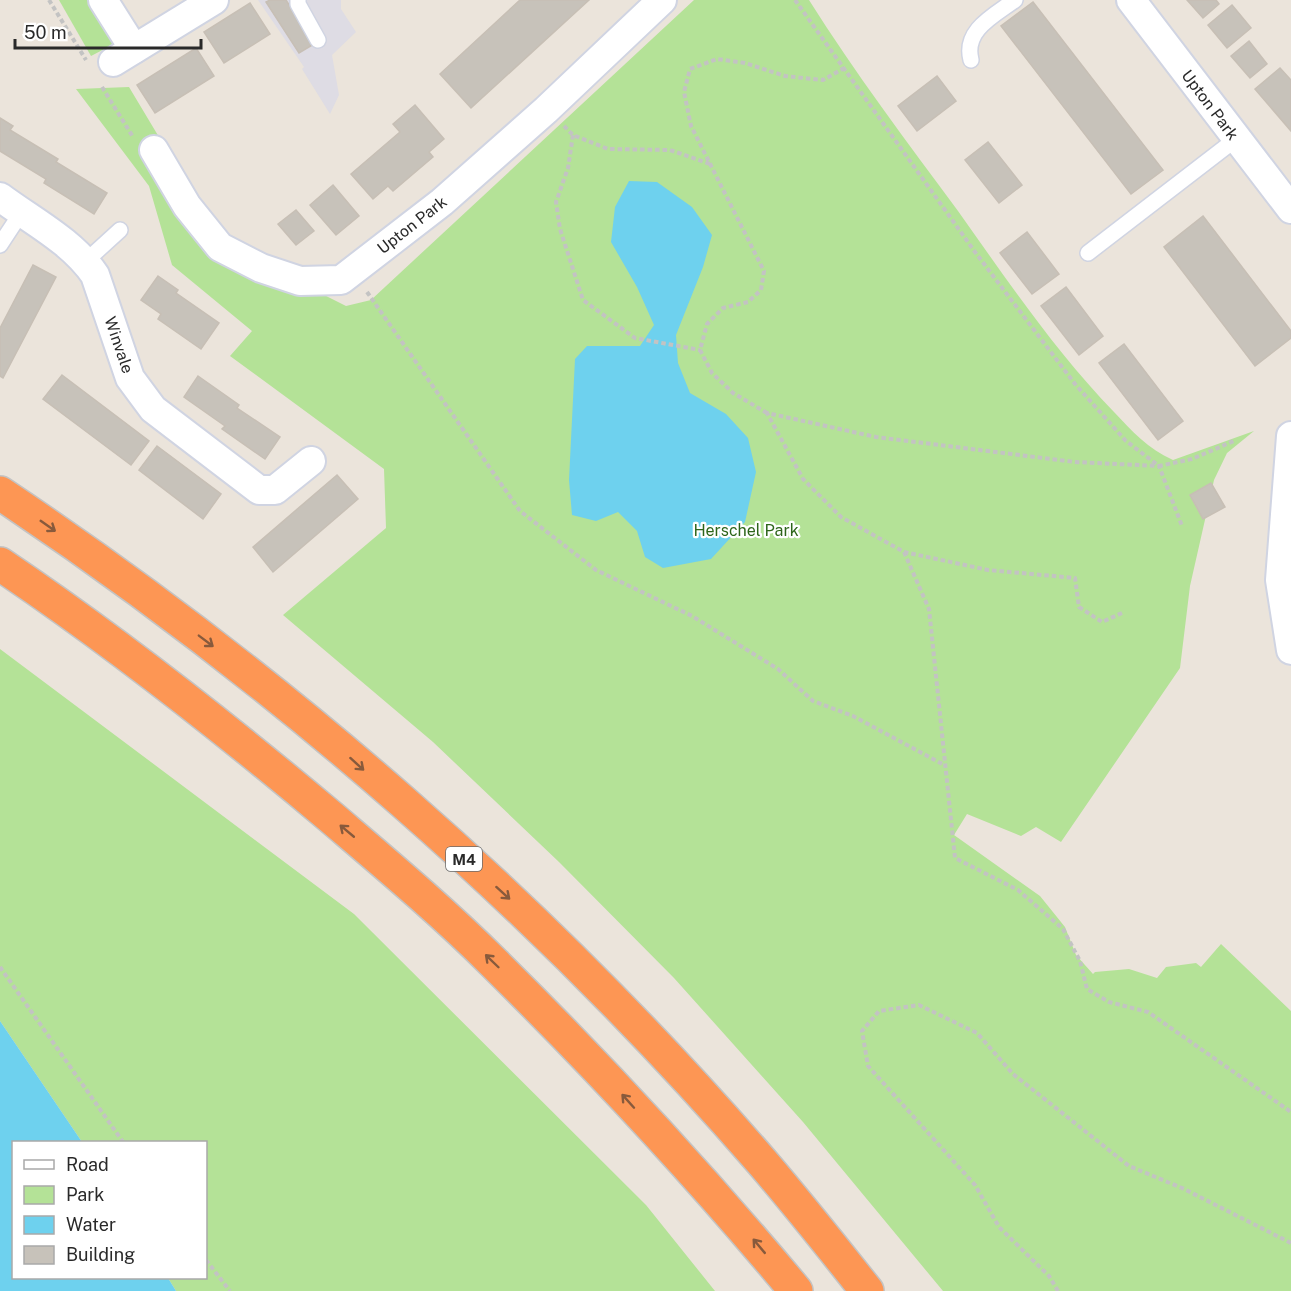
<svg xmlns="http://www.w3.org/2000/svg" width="1291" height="1291" viewBox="0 0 1291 1291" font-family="'Public Sans',sans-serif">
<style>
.industrial{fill:#dedce4}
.green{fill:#b4e297}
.water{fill:#6ed1ee}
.building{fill:#c7c2ba;stroke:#c7bfb5;stroke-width:1.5}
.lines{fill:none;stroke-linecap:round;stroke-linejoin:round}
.service-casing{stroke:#d0d4e2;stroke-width:18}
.minor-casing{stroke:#d0d4e2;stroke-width:32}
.motorway-casing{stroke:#c3c3c3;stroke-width:36}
.path{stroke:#c3c3c3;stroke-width:4;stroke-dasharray:4.5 3;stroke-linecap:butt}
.service{stroke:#fff;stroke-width:15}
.minor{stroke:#fff;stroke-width:28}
.motorway{stroke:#fd9654;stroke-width:33}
.oneway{stroke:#885a3c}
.labels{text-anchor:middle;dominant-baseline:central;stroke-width:4.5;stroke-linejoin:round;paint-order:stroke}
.shield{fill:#fff;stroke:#696969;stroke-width:1.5}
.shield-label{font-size:15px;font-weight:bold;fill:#292929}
.street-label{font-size:16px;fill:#292929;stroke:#fff}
.park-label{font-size:16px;fill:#2d651a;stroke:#fff}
</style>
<rect width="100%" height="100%" fill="#ebe4db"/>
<path class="industrial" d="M 258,0 L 341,0 L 341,9 L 356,32 L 332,55 L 339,95 L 330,114 L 302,69 L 304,67 Z"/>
<g class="green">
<path d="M 59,0 L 89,0 L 116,43 L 91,56 Z"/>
<path d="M 694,0 L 809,0 C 855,73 907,142 958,211 C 1007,280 1055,351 1114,412 C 1132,431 1148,449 1173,460 L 1254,431 L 1227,453 L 1214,480 L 1190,586 L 1180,668 L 1061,842 L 1036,827 L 1021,836 L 967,814 L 954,835 L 1040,896 L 1065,927 L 1076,955 L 1093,974 L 1095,972 L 1129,969 L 1157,978 L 1166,967 L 1196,963 L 1201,967 L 1221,944 L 1291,1011 L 1291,1291 L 943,1291 L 803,1122 L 674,978 L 559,862 L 433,742 L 283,615 L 386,528 L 384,469 L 230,356 L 252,331 L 172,265 L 149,186 L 76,89 L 129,87 L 223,244 L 346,306 L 371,300 Z"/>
<path d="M 0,649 L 354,914 L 646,1205 L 715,1291 L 176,1291 L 168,1278 L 206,1278 L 206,1142 L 82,1142 L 0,1021 Z"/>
</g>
<g class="water">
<path d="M 629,181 L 657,182 L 692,207 L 712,235 L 703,267 L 676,335 L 678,363 L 690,393 L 726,414 L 748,438 L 756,472 L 745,522 L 711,559 L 663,568 L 645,557 L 637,531 L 618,512 L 596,521 L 572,515 L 569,480 L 575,359 L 587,346 L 640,346 L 654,325 L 637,287 L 611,242 L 615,207 Z"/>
<path d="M 0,1021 L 82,1142 L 14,1142 L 14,1278 L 168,1278 L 176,1291 L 0,1291 Z"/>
</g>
<g class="building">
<path d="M 270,0 L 286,0 L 314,44 L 299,53 L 266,2 Z"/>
<path d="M 520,0 L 589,0 L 471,108 L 440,74 Z"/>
<path d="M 1187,0 L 1216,0 L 1219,4 L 1203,18 Z"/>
<path d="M 1033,2 L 1163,170 L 1131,194 L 1001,26 Z"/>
<path d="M 250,3 L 270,34 L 224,63 L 204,32 Z"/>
<path d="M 1232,5 L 1251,28 L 1227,48 L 1208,25 Z"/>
<path d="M 1249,41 L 1267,64 L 1250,78 L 1231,56 Z"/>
<path d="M 196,48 L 214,76 L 155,113 L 137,85 Z"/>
<path d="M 1280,68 L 1291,80 L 1291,131 L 1255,89 Z"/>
<path d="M 937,76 L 956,101 L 917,131 L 898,106 Z"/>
<path d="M 415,105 L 444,139 L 429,152 L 433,157 L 393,191 L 388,186 L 373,199 L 351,174 L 400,132 L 393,124 Z"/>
<path d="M 0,118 L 13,126 L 10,130 L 58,159 L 56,162 L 107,193 L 94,214 L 44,183 L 46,179 L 0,151 Z"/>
<path d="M 988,142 L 1022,185 L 999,203 L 965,160 Z"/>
<path d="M 333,185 L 359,216 L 336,235 L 310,205 Z"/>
<path d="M 296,210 L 314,231 L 296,245 L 278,224 Z"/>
<path d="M 1203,216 L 1291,331 L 1291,338 L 1255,366 L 1164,247 Z"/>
<path d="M 1027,232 L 1059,274 L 1032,294 L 1000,253 Z"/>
<path d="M 33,265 L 56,277 L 3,378 L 0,376 L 0,328 Z"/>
<path d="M 158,276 L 178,290 L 176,293 L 219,323 L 201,349 L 158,319 L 161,314 L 141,300 Z"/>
<path d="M 1066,287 L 1103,336 L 1079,355 L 1041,306 Z"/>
<path d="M 1124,344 L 1183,421 L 1158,440 L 1099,363 Z"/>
<path d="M 62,375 L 149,441 L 131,465 L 43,399 Z"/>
<path d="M 198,376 L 239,405 L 237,408 L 280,437 L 265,459 L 222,429 L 225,426 L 184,397 Z"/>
<path d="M 157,446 L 221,494 L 203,519 L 139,470 Z"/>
<path d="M 337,475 L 358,499 L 273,572 L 253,547 Z"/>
<path d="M 1211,483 L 1225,507 L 1203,519 L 1190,495 Z"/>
</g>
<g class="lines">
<defs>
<g id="service">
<path d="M 298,0 L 298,4 L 318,40"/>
<path d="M 971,60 C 963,30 995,15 1015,0"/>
<path d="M 0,245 L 21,213"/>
<path d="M 1088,253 L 1236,139"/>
<path d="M 86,261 L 120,230"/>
</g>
<g id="minor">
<path d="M 103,0 L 134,49"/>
<path d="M 1131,0 L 1291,209"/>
<path d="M 113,62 L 214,0"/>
<path d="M 154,150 L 187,206 L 220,247 L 261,268 L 300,281 L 341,280 L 442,202 L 546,110 L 662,0"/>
<path d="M 0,197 C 32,221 72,241 95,275 L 130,378 L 153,409 L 259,490 L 275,490 L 311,461"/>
<path d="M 1291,436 L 1280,580 L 1291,650"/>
</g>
<g id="motorway">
<path d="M 0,493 C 279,679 542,908 762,1162 C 798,1204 833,1248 867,1291"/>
<path d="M 0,564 C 116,642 225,728 332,818 C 387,865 443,912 494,963 C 600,1068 701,1177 796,1291"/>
</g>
</defs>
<use href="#service" class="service-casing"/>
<use href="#minor" class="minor-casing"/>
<use href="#motorway" class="motorway-casing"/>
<g class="path">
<path d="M 49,0 L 86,60"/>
<path d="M 795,0 L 975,252 L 1075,384 L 1126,441 L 1159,466 L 1192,459 L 1236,440"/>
<path d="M 102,87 L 133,137"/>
<path d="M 564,126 L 573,135 L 608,149 L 670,150 L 710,164"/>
<path d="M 573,135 L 568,168 L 556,202 L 560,229 L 583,300 L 635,338 L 700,350"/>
<path d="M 367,292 L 520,511 L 596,570 L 692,616 L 778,669 L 813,701 L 853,716 L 946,766"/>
<path d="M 767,413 L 733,393 L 712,373 L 700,350 L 707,324 L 723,308 L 748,302 L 761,290 L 764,271 L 691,126 L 684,92 L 690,69 L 717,59 L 745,63 L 785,76 L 823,80 L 844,68"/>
<path d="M 904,552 L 929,609 L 955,858 L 1018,890 L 1063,929 L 1080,961 L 1087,989 L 1109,1002 L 1148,1012 L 1291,1112"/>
<path d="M 1122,613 L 1102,622 L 1079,607 L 1075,578 L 988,570 L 904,552 L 841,517 L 803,479 L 767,413 L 876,437 L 1075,462 L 1159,466 L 1182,526"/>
<path d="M 0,967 L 123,1142"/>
<path d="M 206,1260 L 230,1291"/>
<path d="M 1058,1291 L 1049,1276 L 999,1227 L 975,1185 L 868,1066 L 862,1031 L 879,1011 L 919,1005 L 977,1033 L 1013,1074 L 1129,1166 L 1182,1188 L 1291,1243"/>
</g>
<use href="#service" class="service"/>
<use href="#minor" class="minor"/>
<use href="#motorway" class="motorway"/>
</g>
<defs><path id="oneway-shaft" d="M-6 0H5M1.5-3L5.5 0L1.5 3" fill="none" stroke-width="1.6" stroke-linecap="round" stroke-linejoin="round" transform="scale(1.5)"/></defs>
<g class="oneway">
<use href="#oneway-shaft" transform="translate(48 526) rotate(35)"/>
<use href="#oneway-shaft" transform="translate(206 641) rotate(37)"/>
<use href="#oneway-shaft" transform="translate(357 764) rotate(42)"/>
<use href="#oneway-shaft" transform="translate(347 831) rotate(-140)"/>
<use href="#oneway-shaft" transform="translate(503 893) rotate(42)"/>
<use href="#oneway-shaft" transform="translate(492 961) rotate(-136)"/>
<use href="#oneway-shaft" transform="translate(628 1101) rotate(-132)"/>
<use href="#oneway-shaft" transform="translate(759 1246) rotate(-130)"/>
</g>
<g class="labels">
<rect class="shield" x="446" y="847" width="36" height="24" rx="4.5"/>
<g class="shield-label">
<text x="464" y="859">M4</text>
</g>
<g class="street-label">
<text transform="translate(1210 105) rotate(53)">Upton Park</text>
<text transform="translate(412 225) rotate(-38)">Upton Park</text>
<text transform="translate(119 345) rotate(71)">Winvale</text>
</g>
<g class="park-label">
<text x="746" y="530">Herschel Park</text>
</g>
</g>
<rect x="12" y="1141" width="195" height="138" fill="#ffffff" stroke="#a9a9a9" stroke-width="1.5"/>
<rect x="24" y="1160" width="30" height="9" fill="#ffffff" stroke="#a9a9a9" stroke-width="1.5"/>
<text x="66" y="1171" font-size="18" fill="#292929">Road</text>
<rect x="24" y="1186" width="30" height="18" fill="#b4e297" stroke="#a9a9a9" stroke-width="1.5"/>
<text x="66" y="1201" font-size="18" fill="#292929">Park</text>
<rect x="24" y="1216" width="30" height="18" fill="#6ed1ee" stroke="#a9a9a9" stroke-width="1.5"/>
<text x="66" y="1231" font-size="18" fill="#292929">Water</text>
<rect x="24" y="1246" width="30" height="18" fill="#c7c2ba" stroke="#a9a9a9" stroke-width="1.5"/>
<text x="66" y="1261" font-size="18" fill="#292929">Building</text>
<path d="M15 39v9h186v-9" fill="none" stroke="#292929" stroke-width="3"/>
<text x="24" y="39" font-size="18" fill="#292929" stroke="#ffffff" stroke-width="4.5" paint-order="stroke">50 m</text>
</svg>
